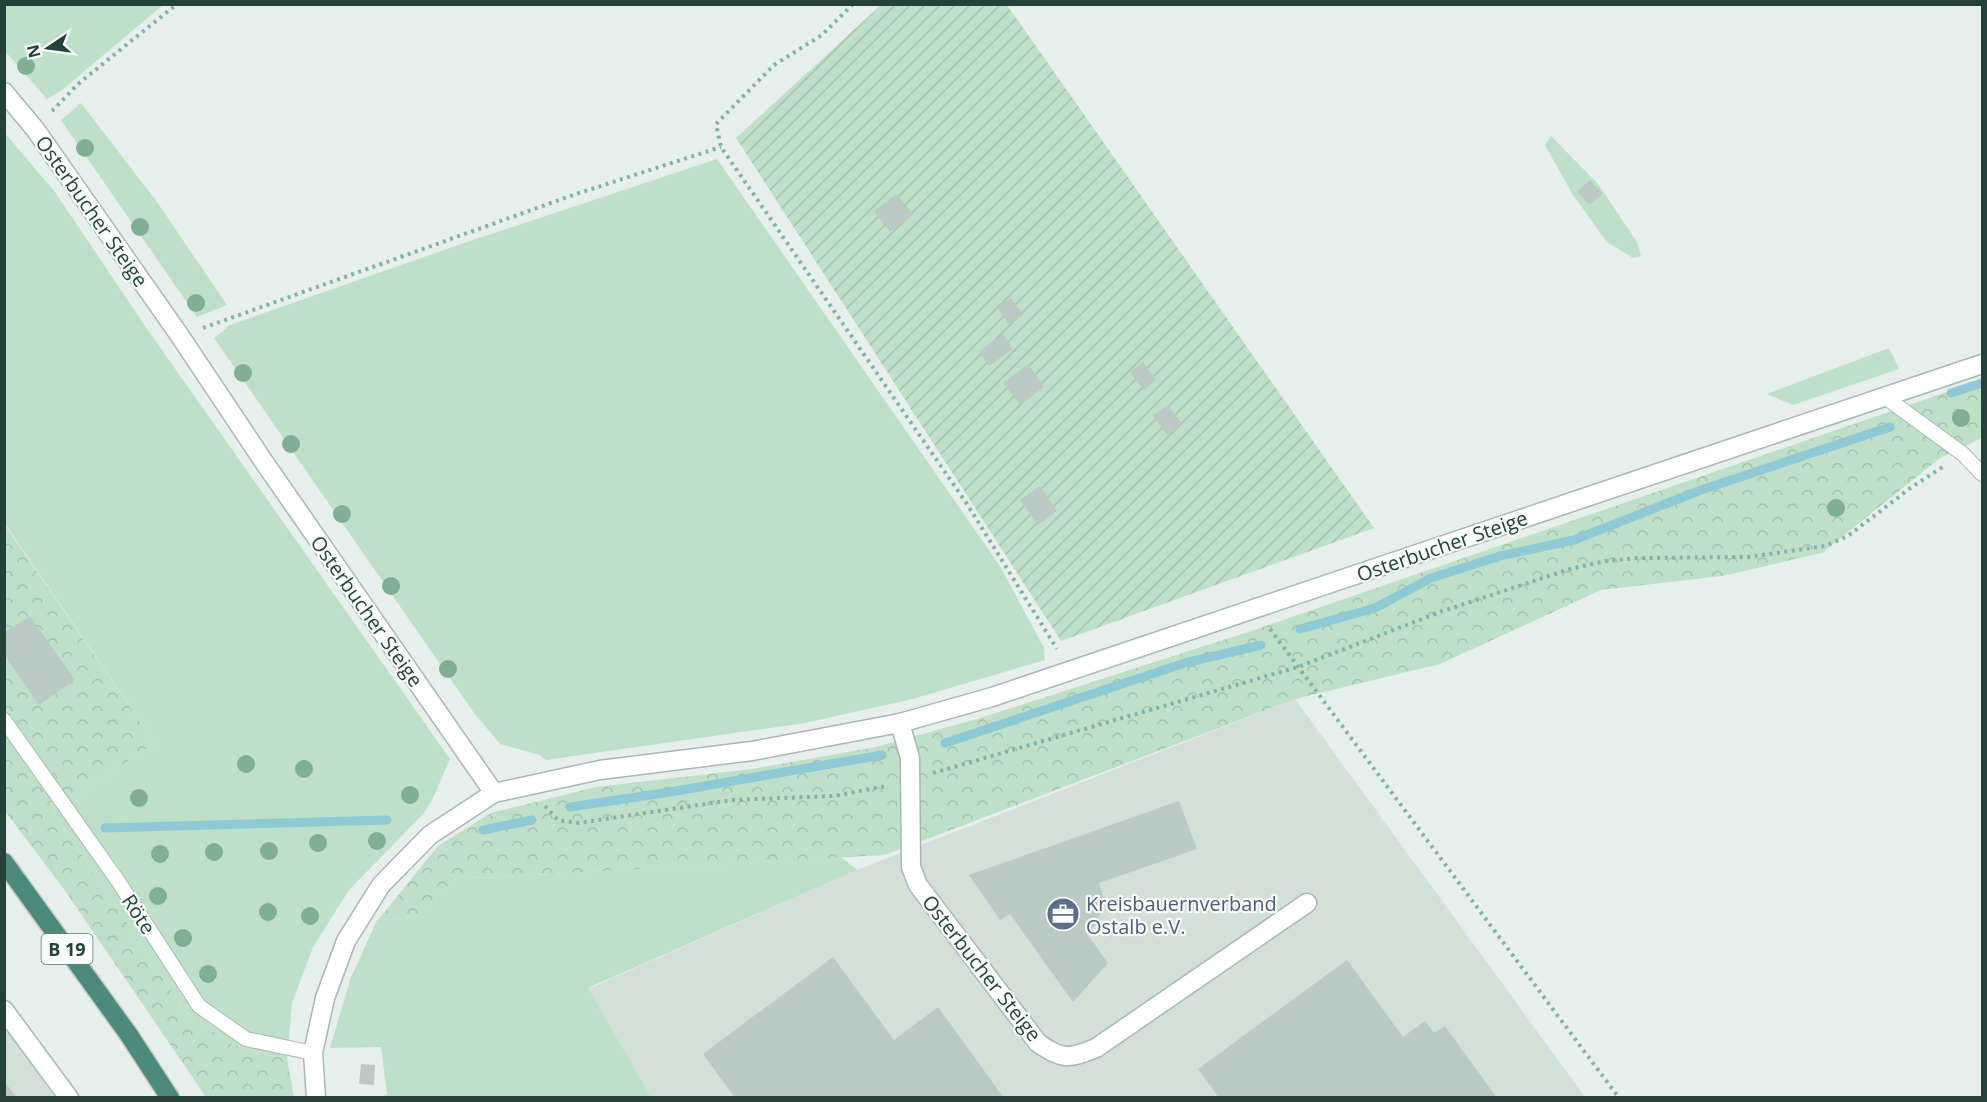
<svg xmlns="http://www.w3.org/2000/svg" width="1987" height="1102" viewBox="0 0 1987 1102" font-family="'Open Sans',sans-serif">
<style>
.built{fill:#d4dfda}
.grass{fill:#bfe0c8}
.forest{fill:url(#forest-crowns)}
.garden{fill:url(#garden-furrows)}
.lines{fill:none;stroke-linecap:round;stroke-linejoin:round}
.stream{stroke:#8ec9d4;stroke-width:9}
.building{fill:#bbcac4}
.service-casing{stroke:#a8b8b2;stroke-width:16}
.minor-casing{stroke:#a8b8b2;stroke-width:21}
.trunk-casing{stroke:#c2cac8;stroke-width:21}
.path{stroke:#86b3a5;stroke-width:4;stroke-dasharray:3 4.5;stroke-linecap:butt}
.service{stroke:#fff;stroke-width:14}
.minor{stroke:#fff;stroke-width:18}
.trunk{stroke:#4c8a7c;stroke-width:18}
.tree{fill:#80af93}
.labels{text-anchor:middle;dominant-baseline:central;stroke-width:4.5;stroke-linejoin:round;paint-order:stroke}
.shield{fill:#f7fbf9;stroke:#637a73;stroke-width:1.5}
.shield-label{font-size:18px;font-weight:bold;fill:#24423a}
.street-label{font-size:20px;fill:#24423a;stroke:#f7fbf9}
.service-label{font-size:20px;fill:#4e5e75;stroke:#f7fbf9;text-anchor:start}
</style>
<defs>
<pattern id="forest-crowns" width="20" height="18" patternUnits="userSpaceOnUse" patternTransform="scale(1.5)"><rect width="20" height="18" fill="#bfe0c8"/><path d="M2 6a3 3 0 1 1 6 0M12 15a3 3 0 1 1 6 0" fill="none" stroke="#a4c1ad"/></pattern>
<pattern id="garden-furrows" width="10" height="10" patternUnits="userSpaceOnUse" patternTransform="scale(1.5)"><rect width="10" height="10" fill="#bfe0c8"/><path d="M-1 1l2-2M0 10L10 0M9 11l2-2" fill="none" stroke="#a4c1ad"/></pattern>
</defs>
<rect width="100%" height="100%" fill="#e6efeb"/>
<g class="built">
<path d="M 1295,699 L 1585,1097 L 651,1097 L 588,989 L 857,870 Z"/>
<path d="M 5,1025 L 54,1097 L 5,1097 Z"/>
</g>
<g class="grass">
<path d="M 4,5 L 5,4 L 163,5 L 62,90 L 47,99 L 5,51 Z"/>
<path d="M 81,103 L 157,202 L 227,305 L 197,317 L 61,120 Z"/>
<path d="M 4,132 L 55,192 L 145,326 L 450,759 L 433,798 L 424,813 L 349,890 L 313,947 L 292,1003 L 287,1059 L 233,1045 L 186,1012 L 53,811 L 155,743 L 5,524 Z"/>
<path d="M 1551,136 L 1598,184 L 1637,242 L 1641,256 L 1633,258 L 1607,242 L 1573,195 L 1545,145 Z"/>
<path d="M 717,159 L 1000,566 L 1044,648 L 1045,660 L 909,700 L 805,723 L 546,760 L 540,755 L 500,744 L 474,713 L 214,338 L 230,325 L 464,243 Z"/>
<path d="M 1889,348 L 1899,369 L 1793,405 L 1767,394 Z"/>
<path d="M 841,857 L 857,870 L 588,988 L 651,1097 L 375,1097 L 387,1095 L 381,1047 L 330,1048 L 350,980 L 377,920 L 414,917 L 459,876 L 484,878 Z"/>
</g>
<g class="forest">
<path d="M 1982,380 L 1982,438 L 1940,458 L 1822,553 L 1722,576 L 1601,590 L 1440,664 L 1295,699 L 885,855 L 484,878 L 459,876 L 414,917 L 378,920 L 438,846 L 491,813 L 596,787 L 752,769 L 876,747 L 977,719 L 1251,631 Z"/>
<path d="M 4,524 L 155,743 L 53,811 L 186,1012 L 233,1045 L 287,1059 L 294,1097 L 206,1097 L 66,892 L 5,811 Z"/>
</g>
<path class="garden" d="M 881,5 L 1007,5 L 1374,528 L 1061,641 L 736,138 Z"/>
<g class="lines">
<g class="stream">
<path d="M 1951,393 L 1982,383"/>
<path d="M 1300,629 L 1375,608 L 1431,578 L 1500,556 L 1574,540 L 1701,490 L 1890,427"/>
<path d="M 945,743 L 1185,663 L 1261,645"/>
<path d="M 570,807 L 664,793 L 882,755"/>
<path d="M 105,828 L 387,820"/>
<path d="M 483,830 L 532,820"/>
</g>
</g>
<g class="building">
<path d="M 1590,180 L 1602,194 L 1590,205 L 1577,191 Z"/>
<path d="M 897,194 L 913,215 L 890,232 L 874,211 Z"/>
<path d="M 1011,298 L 1023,315 L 1008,324 L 997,307 Z"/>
<path d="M 1003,334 L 1013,349 L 989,366 L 979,351 Z"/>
<path d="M 1143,362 L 1156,380 L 1144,390 L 1130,372 Z"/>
<path d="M 1028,364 L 1044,387 L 1020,405 L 1003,383 Z"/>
<path d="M 1168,405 L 1182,424 L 1167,435 L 1153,416 Z"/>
<path d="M 1040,486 L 1057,511 L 1038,525 L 1020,500 Z"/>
<path d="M 30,616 L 75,680 L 39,705 L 4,654 L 4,633 Z"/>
<path d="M 1179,801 L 1197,849 L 1099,883 L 1103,897 L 1102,910 L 1096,924 L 1087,934 L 1108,963 L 1073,1002 L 1010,914 L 1000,920 L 969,875 Z"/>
<path d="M 833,957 L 894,1040 L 938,1007 L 1004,1098 L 735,1098 L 703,1054 Z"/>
<path d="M 1347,960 L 1403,1037 L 1425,1021 L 1434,1033 L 1445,1026 L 1497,1098 L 1219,1098 L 1198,1069 Z"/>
<path d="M 361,1064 L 375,1065 L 374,1085 L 359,1084 Z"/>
<path d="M 4,1081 L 17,1098 L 4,1098 Z"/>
</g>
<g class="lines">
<defs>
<g id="service">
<path d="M 1885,397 L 1963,454 L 1982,474"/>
<path d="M 4,720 L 118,881 L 199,1006 L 246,1039 L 313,1053"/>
</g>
<g id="minor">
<path d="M 4,92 L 35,129 L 180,336 L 264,462 L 494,793"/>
<path d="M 900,723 L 910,758 L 911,867 L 918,885 L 1038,1043 C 1062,1060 1069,1059 1096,1048 L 1307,903"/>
<path d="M 4,1010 L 69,1098"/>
<path d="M 316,1098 L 313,1053 L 325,998 L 346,941 L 381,885 L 430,835 L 494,793 L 600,770 L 752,751 L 900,723 L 992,697 L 1982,364"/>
</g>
<path id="trunk" d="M 4,862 L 129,1035 L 170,1098"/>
</defs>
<use href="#service" class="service-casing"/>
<use href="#minor" class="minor-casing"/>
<use href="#trunk" class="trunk-casing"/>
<g class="path">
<path d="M 853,4 L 822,35 L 774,65 L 716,124 L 721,147 L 967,504 L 1057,649"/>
<path d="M 52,111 L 78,84 L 177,4"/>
<path d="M 203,328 L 576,194 L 721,147"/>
<path d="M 1270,629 L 1619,1098"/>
<path d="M 933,773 L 1298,667 L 1440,612 L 1570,569 L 1606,561 L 1637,558 L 1748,557 L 1825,546 L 1848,536 L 1909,489 L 1944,466"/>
<path d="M 545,806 L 558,820 L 579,823 L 732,800 L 834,796 L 886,786"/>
</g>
<use href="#service" class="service"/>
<use href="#minor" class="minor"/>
<use href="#trunk" class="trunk"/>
</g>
<g class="tree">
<circle cx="26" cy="66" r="9"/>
<circle cx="85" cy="148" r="9"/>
<circle cx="140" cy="227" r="9"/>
<circle cx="196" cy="303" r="9"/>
<circle cx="243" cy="373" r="9"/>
<circle cx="1961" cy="418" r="9"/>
<circle cx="291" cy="444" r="9"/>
<circle cx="1836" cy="508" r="9"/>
<circle cx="342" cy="514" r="9"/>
<circle cx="391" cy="586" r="9"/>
<circle cx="448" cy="669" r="9"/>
<circle cx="246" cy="764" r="9"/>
<circle cx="304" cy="769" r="9"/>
<circle cx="410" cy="795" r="9"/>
<circle cx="139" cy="798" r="9"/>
<circle cx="377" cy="841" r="9"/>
<circle cx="318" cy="843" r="9"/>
<circle cx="269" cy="851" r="9"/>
<circle cx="214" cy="852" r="9"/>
<circle cx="160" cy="854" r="9"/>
<circle cx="158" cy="896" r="9"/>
<circle cx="268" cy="912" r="9"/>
<circle cx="310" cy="916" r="9"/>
<circle cx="183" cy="938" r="9"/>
<circle cx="208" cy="974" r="9"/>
</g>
<defs>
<symbol id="office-disc" viewBox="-11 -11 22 22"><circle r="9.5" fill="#5c6f8a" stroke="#f7fbf9"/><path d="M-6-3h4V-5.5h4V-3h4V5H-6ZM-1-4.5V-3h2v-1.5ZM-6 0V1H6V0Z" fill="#fff"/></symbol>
</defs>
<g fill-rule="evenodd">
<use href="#office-disc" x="1044" y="895" width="38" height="38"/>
</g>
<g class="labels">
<rect class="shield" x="41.5" y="934" width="51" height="30" rx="4.5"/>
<g class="shield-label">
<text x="67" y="949">B 19</text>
</g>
<g class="street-label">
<text transform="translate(92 211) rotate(55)">Osterbucher Steige</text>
<text transform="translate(1442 546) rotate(-19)">Osterbucher Steige</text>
<text transform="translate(367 611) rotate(55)">Osterbucher Steige</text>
<text transform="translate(139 914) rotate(57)">Röte</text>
<text transform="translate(982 968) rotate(52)">Osterbucher Steige</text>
</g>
<g class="service-label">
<text x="1086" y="903">Kreisbauernverband<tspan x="1086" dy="23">Ostalb e.V.</tspan></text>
</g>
</g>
<rect width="1987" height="1102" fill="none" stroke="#24423a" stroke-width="12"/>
<g transform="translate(48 48) rotate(257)" stroke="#f7fbf9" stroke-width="4.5" paint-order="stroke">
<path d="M0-4.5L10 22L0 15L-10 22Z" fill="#24423a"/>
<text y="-9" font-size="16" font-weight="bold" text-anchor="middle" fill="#24423a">N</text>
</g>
</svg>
